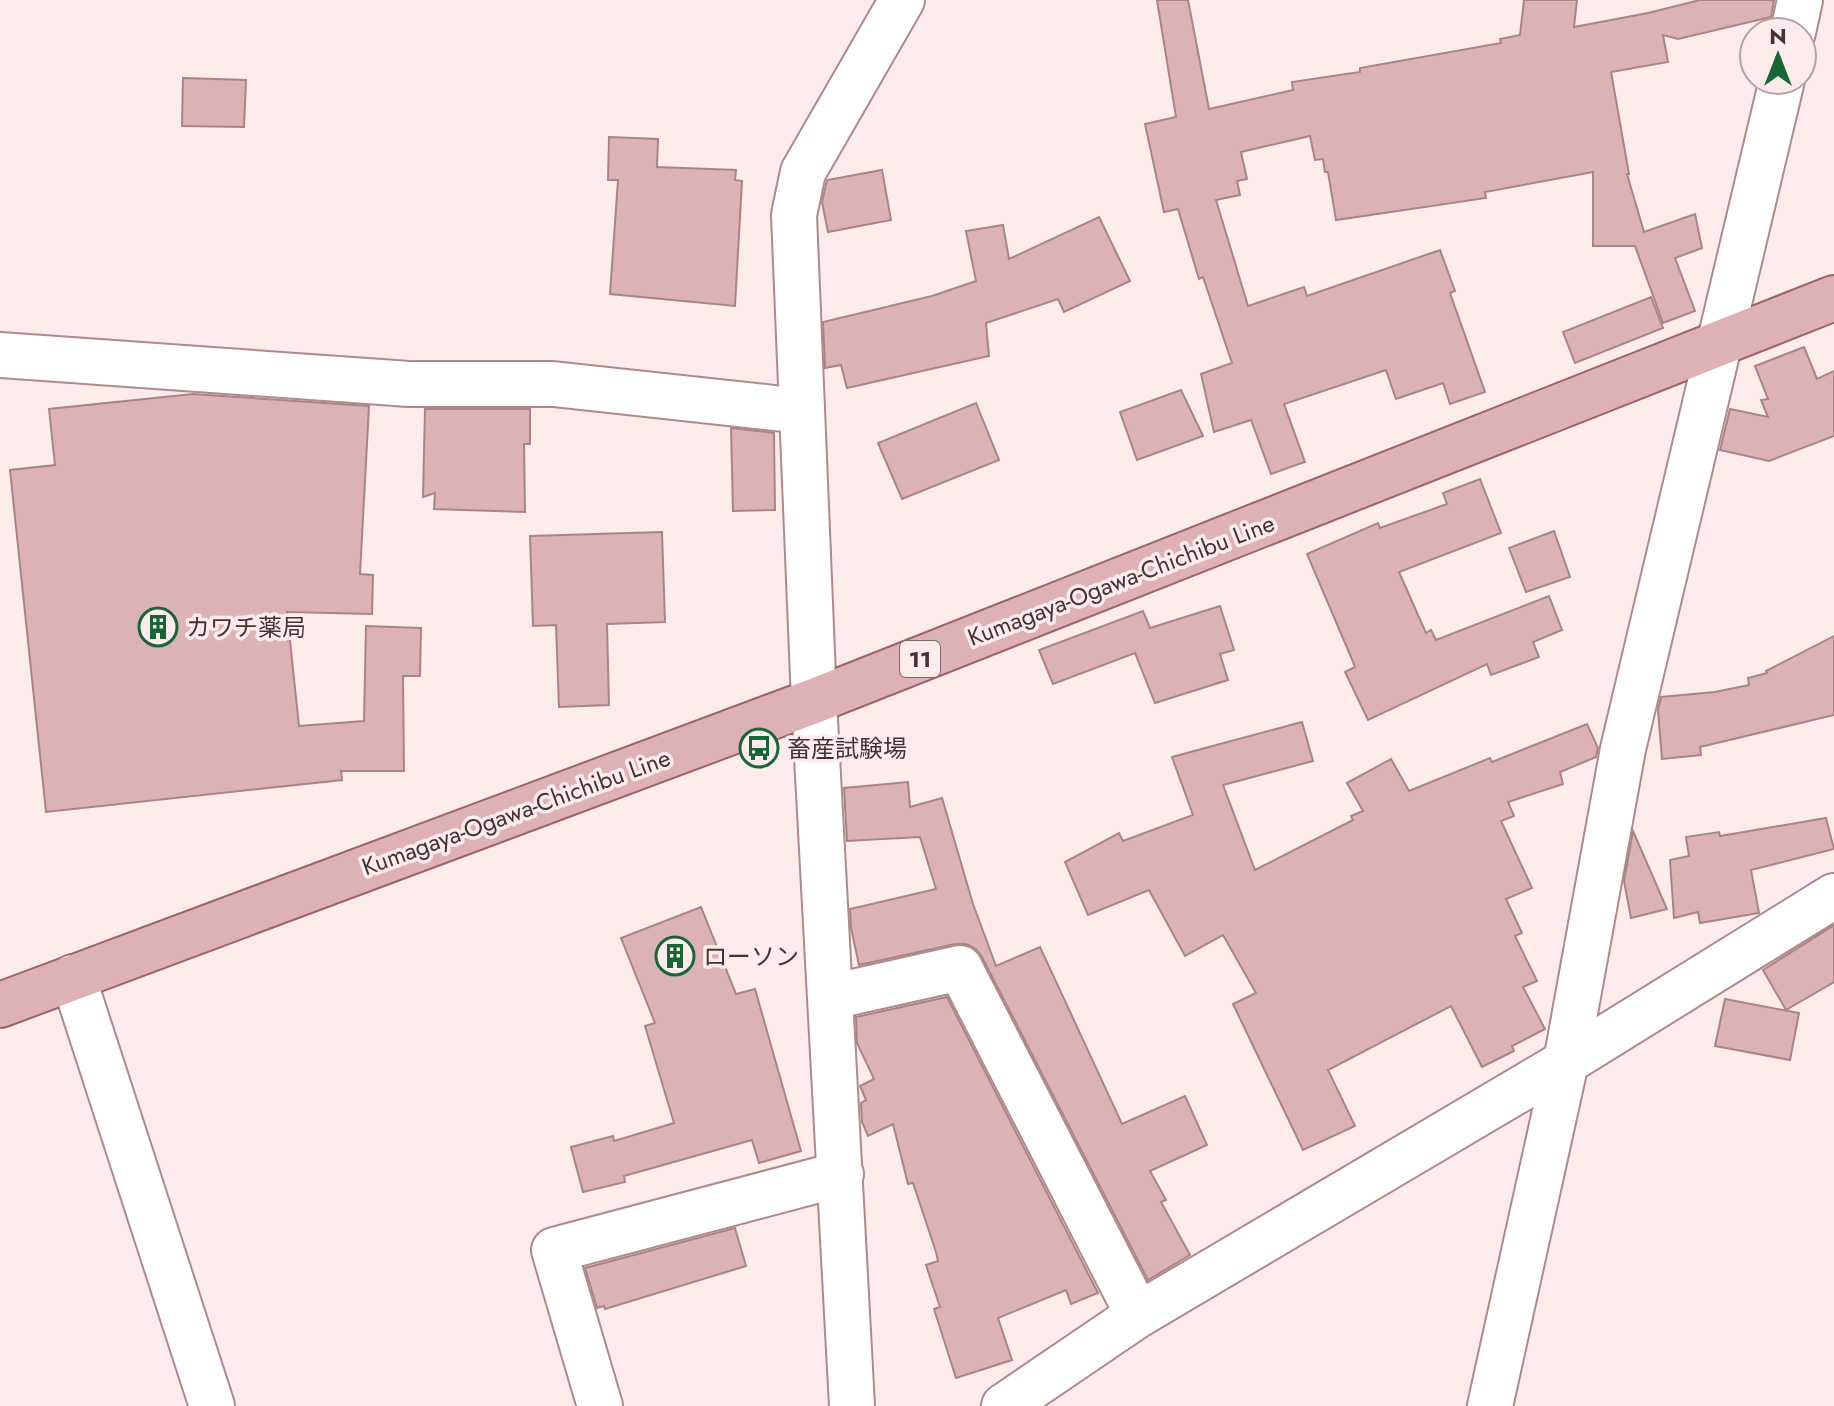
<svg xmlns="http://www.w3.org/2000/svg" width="1834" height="1406" viewBox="0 0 1834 1406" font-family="Jost,'Noto Sans JP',sans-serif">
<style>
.building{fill:#dcb3b5;stroke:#aa8385;stroke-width:2}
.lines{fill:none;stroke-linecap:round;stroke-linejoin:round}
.street-casing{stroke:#b0898a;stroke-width:48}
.secondary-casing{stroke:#b0898a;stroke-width:48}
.primary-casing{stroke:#9a6467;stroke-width:48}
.street{stroke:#fff;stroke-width:44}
.secondary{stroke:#fff;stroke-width:44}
.primary{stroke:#deb2b5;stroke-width:44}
.labels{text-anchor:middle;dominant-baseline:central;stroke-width:7;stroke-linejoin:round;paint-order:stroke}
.shield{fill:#feeced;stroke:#7c6a6c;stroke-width:2}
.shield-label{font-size:22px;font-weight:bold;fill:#443334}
.street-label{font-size:24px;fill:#443334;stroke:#feeced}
.poi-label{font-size:24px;fill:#443334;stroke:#feeced;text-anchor:start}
</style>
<rect width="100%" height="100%" fill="#feeced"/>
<g class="building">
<path d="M 1157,0 L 1188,0 L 1209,109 L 1293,90 L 1292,82 L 1360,72 L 1360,68 L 1501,43 L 1500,39 L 1520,35 L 1524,0 L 1577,0 L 1574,27 L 1648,13 L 1700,0 L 1774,0 L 1771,17 L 1678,39 L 1663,35 L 1668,62 L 1611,72 L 1629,174 L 1627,174 L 1644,232 L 1695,214 L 1702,248 L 1675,258 L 1695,311 L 1663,323 L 1635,246 L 1593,246 L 1593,172 L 1485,192 L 1486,198 L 1336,220 L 1328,172 L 1325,172 L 1323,159 L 1315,160 L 1310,136 L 1241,152 L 1247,179 L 1237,181 L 1240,195 L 1216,200 L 1248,306 L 1304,287 L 1307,296 L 1440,250 L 1455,291 L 1450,293 L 1485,392 L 1450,404 L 1443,383 L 1396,399 L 1386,370 L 1284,404 L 1305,462 L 1271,474 L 1251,420 L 1214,432 L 1201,374 L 1232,363 L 1203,277 L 1199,279 L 1178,209 L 1164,212 L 1145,124 L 1176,117 Z"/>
<path d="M 183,78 L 246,80 L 244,127 L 182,126 Z"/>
<path d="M 609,137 L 658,139 L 657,167 L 736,170 L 735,180 L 742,181 L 735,306 L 610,294 L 618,180 L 608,180 Z"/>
<path d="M 882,170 L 891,220 L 828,232 L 822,202 L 827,180 Z"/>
<path d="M 1099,217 L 1130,281 L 1064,312 L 1058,299 L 986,323 L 989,356 L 847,388 L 841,365 L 825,368 L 823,322 L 932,296 L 976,281 L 966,231 L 1003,225 L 1009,259 Z"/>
<path d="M 1651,297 L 1663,328 L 1575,363 L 1563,332 Z"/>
<path d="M 1804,347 L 1817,379 L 1834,371 L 1834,436 L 1769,461 L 1720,450 L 1730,409 L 1768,417 L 1761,400 L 1768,399 L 1755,366 Z"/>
<path d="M 1181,390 L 1203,436 L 1137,460 L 1120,412 Z"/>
<path d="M 193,394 L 369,406 L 360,574 L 373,575 L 372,614 L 287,612 L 299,726 L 364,721 L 366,626 L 421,628 L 420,676 L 403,676 L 404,771 L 341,771 L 342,780 L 46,812 L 10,470 L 55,465 L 49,409 Z"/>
<path d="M 976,403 L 999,460 L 902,499 L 878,443 Z"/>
<path d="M 425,409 L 530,409 L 530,444 L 524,444 L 525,512 L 434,509 L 435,493 L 423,497 Z"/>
<path d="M 731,428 L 774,433 L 775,510 L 733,511 Z"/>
<path d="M 1480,479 L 1501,533 L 1399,572 L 1426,633 L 1431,630 L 1436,640 L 1549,596 L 1562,630 L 1533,642 L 1539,657 L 1491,675 L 1487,664 L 1368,720 L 1345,672 L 1355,667 L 1351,657 L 1307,554 L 1378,523 L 1380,528 L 1447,504 L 1443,493 Z"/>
<path d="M 1554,531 L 1570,577 L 1526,592 L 1509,548 Z"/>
<path d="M 662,532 L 665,622 L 607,624 L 609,705 L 559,707 L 556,625 L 533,626 L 530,536 Z"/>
<path d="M 1220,606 L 1234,650 L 1220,654 L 1228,680 L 1155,703 L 1135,653 L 1053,684 L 1039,650 L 1143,611 L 1150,628 Z"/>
<path d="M 1834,636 L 1834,715 L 1700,747 L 1701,755 L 1662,759 L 1658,710 L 1661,697 L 1715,692 L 1749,685 L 1748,678 L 1767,673 L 1766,671 Z"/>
<path d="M 1302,722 L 1313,761 L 1223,785 L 1255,870 L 1353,820 L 1351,816 L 1363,811 L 1347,783 L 1391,759 L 1409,791 L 1490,758 L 1492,762 L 1587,724 L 1598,748 L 1596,757 L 1560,772 L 1563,784 L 1508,802 L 1514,816 L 1501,821 L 1532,888 L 1506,899 L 1522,933 L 1515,936 L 1537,981 L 1523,987 L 1545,1029 L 1512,1046 L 1514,1051 L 1482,1067 L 1451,1006 L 1328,1070 L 1355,1126 L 1303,1150 L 1233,1004 L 1256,993 L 1223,935 L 1185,956 L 1149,890 L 1088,915 L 1065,862 L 1119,833 L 1123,841 L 1193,815 L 1172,757 Z"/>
<path d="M 908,782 L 910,807 L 942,798 L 973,904 L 996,966 L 1040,947 L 1122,1124 L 1185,1096 L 1207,1145 L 1150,1171 L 1166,1200 L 1161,1202 L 1190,1255 L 1148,1280 L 982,957 L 976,949 L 966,944 L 955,944 L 859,965 L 851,928 L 850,909 L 936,889 L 920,837 L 847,841 L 844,788 Z"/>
<path d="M 1826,818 L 1834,849 L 1751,870 L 1759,913 L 1700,923 L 1698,912 L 1674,918 L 1670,860 L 1689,856 L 1686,837 L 1719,832 L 1720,836 Z"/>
<path d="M 1633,831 L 1667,909 L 1631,918 L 1624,881 Z"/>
<path d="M 701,907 L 736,994 L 755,989 L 801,1151 L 759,1163 L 752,1140 L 624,1176 L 625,1182 L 583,1192 L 571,1147 L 613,1136 L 614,1141 L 674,1123 L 645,1026 L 655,1023 L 621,938 Z"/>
<path d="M 1834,925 L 1834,982 L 1786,1010 L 1763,970 Z"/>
<path d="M 947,997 L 1098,1293 L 1071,1304 L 1066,1290 L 998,1318 L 1012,1360 L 956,1378 L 934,1309 L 940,1307 L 926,1265 L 938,1261 L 936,1252 L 913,1183 L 908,1184 L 893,1124 L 868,1136 L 862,1122 L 861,1103 L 866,1100 L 860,1086 L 874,1079 L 857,1043 L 856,1017 Z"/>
<path d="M 1725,999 L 1799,1013 L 1790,1060 L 1715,1046 Z"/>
<path d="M 735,1228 L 746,1266 L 605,1309 L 604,1306 L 597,1308 L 585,1268 Z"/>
</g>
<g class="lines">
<defs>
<g id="street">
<path d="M 0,355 L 409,384 L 553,384 L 802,411"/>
<path d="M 814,701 L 794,215 L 803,172 L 902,0"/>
<path d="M 73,977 L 212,1406"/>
<path d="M 831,997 L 960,968 L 1138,1315"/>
<path d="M 600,1406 L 554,1250 L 841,1174"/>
<path d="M 1004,1406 L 1138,1315 L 1566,1062 L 1834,896"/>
</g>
<g id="secondary">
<path d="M 1793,32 L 1800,0"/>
<path d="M 814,701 L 852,1406"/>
<path d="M 1490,1406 L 1566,1062 L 1623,749 L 1782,80"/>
</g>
<path id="primary" d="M 0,1005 L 814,701 L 1834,298"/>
</defs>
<use href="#street" class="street-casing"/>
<use href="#secondary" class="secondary-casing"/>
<use href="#primary" class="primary-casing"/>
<use href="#street" class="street"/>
<use href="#secondary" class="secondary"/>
<use href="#primary" class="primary"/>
</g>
<defs>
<symbol id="building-ring" viewBox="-11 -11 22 22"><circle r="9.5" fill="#feeced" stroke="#176635" stroke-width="1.5"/><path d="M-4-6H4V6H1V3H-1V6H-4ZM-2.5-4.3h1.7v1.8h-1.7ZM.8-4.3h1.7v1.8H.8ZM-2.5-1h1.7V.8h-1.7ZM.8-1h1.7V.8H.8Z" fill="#176635"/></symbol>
<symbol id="bus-ring" viewBox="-11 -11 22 22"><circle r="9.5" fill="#feeced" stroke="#176635" stroke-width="1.5"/><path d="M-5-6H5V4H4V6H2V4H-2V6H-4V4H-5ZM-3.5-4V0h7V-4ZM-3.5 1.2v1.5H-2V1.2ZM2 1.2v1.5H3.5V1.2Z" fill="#176635"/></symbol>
</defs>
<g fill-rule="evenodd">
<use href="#building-ring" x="136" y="605" width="44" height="44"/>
<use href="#bus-ring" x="737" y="726" width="44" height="44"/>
<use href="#building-ring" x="653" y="934" width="44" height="44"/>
</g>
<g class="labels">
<rect class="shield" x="900" y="641" width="40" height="36" rx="6"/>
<g class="shield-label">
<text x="920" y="659">11</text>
</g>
<g class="street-label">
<text transform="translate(1121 580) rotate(-21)">Kumagaya-Ogawa-Chichibu Line</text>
<text transform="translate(516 812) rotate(-20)">Kumagaya-Ogawa-Chichibu Line</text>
</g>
<g class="poi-label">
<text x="186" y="627">カワチ薬局</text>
<text x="787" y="748">畜産試験場</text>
<text x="703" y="956">ローソン</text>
</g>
</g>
<g transform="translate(1778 56)"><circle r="38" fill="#feeced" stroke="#b4a2a3" stroke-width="2"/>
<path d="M0-6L14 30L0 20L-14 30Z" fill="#176635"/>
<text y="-12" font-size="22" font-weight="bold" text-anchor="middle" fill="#443334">N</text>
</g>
</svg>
